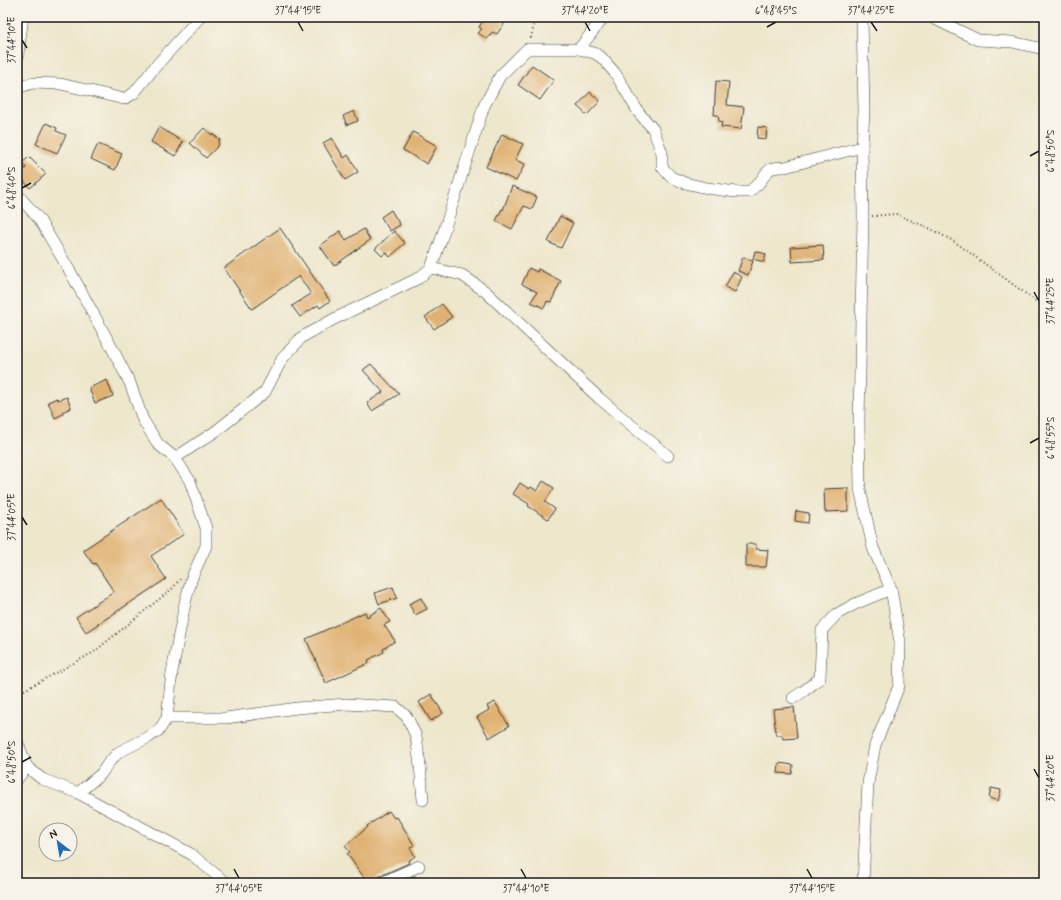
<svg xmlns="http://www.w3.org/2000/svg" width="1061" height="900" viewBox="0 0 1061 900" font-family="Mynerve,sans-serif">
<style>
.building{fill:#e0b171}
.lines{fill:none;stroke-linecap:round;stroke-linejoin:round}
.minor-casing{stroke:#3b3a36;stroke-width:12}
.path{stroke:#3b3a36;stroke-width:2;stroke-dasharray:1 3;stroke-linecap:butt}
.minor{stroke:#fff;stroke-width:11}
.ticks{fill:none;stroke:#1c1c1c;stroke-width:1.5}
.neatline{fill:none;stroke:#1c1c1c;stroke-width:1.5}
.ticks-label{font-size:10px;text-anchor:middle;fill:#1c1c1c}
</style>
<rect width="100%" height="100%" fill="#f7f3e8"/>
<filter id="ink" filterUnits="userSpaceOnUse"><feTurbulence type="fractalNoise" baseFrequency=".025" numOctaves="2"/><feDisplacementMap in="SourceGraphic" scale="8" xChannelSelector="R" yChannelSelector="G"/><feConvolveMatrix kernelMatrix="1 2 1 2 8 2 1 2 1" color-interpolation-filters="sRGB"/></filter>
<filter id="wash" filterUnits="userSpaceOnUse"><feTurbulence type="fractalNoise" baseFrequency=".012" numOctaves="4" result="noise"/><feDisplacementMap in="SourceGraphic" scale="16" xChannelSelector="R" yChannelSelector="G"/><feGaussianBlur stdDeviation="0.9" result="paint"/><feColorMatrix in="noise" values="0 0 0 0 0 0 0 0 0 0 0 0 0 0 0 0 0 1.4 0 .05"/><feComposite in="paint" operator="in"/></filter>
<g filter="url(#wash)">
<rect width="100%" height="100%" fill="#ede7cc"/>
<g id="blocks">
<g class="building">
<path d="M 485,17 L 505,17 L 502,22 L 504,24 L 497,34 L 492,32 L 487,39 L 478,33 L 482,29 L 479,27 Z"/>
<path d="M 532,65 L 554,80 L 540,100 L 518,85 Z"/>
<path d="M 716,81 L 729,82 L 727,105 L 744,107 L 741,129 L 721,127 L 722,122 L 719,121 L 718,115 L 714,115 Z"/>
<path d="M 590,92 L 600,101 L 587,115 L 577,106 Z"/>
<path d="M 354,111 L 358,121 L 347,125 L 343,116 Z"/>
<path d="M 46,123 L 57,128 L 56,131 L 66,135 L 57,153 L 36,144 Z"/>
<path d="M 159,127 L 183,142 L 175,156 L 151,142 Z"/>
<path d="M 758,127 L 767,128 L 766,139 L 757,138 Z"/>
<path d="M 204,128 L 212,135 L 213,134 L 220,140 L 218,143 L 219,144 L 217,147 L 206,158 L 190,143 Z"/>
<path d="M 413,132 L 437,146 L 427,164 L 403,150 Z"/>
<path d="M 502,134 L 523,144 L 515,160 L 525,164 L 516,181 L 486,167 Z"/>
<path d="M 332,138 L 344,158 L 348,155 L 358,172 L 345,180 L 323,143 Z"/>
<path d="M 98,144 L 122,154 L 115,170 L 91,159 Z"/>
<path d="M 29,157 L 46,174 L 30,188 L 18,175 L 26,168 L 22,163 Z"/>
<path d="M 512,186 L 537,197 L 532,209 L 524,206 L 512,229 L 496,221 L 502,209 L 503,210 Z"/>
<path d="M 391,210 L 400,225 L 390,231 L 381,217 Z"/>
<path d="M 560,216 L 573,223 L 561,248 L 548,242 Z"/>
<path d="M 280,228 L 330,301 L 320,308 L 318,305 L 300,317 L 292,306 L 311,294 L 299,276 L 252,309 L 224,268 Z"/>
<path d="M 364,229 L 370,240 L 334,266 L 320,246 L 340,231 L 346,240 Z"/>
<path d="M 394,231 L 405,243 L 390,257 L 386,252 L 382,256 L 375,249 Z"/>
<path d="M 823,245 L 824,260 L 792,262 L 791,247 Z"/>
<path d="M 755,251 L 766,254 L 764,262 L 753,259 Z"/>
<path d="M 743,257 L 753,261 L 748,275 L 738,271 Z"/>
<path d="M 529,268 L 537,272 L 538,269 L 561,281 L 551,302 L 547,301 L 544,308 L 531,302 L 537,292 L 522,284 Z"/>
<path d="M 733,272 L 742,277 L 735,292 L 725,287 Z"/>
<path d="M 442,304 L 452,317 L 434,329 L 425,317 Z"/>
<path d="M 371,364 L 399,394 L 372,411 L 367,403 L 383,392 L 363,370 Z"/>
<path d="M 107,380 L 113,396 L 95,403 L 89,388 Z"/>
<path d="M 67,397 L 71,408 L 62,412 L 63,414 L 55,418 L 48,402 L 57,398 L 58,400 Z"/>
<path d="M 543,481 L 554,488 L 545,502 L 555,509 L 548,519 L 528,506 L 529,504 L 513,494 L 520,483 L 529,489 L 531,487 L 537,491 Z"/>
<path d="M 848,488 L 848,511 L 825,512 L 824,489 Z"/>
<path d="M 161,498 L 184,534 L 151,556 L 166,579 L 86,632 L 76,617 L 114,592 L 95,563 L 93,564 L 83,550 Z"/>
<path d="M 796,511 L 809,513 L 808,523 L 795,521 Z"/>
<path d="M 746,544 L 756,544 L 756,549 L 768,550 L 766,567 L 746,567 Z"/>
<path d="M 393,587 L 397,598 L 379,604 L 375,593 Z"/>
<path d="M 421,598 L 427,609 L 415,615 L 409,604 Z"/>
<path d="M 381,608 L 390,622 L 384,625 L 395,641 L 383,649 L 384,652 L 368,660 L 369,663 L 326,683 L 306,639 L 365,612 L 367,617 Z"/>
<path d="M 431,694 L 443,713 L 431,721 L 419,702 Z"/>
<path d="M 495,702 L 509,726 L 489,738 L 477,717 L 489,710 L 487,706 Z"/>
<path d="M 794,707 L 797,738 L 783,739 L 782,735 L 776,735 L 773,709 Z"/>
<path d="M 779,763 L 793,765 L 792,774 L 778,773 Z"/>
<path d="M 991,788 L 1001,790 L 998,801 L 989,798 Z"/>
<path d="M 389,811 L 394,818 L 397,817 L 414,845 L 410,848 L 415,856 L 408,861 L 409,863 L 378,877 L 375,879 L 374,883 L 368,883 L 347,854 L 350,852 L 345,846 L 368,827 L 367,826 Z"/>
<path d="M 415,876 L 418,883 L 398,883 Z"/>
</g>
</g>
</g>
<g filter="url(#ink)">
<use href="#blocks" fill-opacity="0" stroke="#3b3a36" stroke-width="1"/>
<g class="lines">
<defs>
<g id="minor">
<path d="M 862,17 L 864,111 L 862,147 L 863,216 L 859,421 L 860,489 L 873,548 L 891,589 L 900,642 L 899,686 L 875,745 L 868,783 L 863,883"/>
<path d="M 931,17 L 978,40 L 1012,42 L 1044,49"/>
<path d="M 579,49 L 604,17"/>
<path d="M 17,61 L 23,17"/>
<path d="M 17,88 L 32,83 L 61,84 L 124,99 L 134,93 L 155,67 L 200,17"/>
<path d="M 17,194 L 39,219 L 71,273 L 112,348 L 130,383 L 143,420 L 158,444 L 175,458 L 190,481 L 206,528 L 206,546 L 192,577 L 185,603 L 172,672 L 167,718 L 159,730 L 149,737 L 119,752 L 109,762 L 101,774 L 78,793"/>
<path d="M 431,268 L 462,275 L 486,292 L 599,398 L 668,456"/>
<path d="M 175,458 L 216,431 L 265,392 L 282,359 L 302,337 L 334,319 L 419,278 L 431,268 L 441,240 L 484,106 L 500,76 L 527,49 L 579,49 L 594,53 L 601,57 L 615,73 L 639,113 L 653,129 L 662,153 L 662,167 L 671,177 L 685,183 L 707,188 L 736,192 L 749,192 C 752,189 756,186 759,183 C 769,170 767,167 785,167 L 862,147"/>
<path d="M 793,698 L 804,691 L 820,678 L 822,630 L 837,614 L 855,604 L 891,589"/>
<path d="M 167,718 L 226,718 L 297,708 L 346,704 L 396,707 L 407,717 L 416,736 L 420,765 L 423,800"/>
<path d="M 17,741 L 27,767 L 42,779 L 78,793 L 191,854 L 226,883"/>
<path d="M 17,779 L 27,767"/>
<path d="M 381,883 L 419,866"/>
</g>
</defs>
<use href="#minor" class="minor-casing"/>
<g class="path">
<path d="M 531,38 L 534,24 L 538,17"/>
<path d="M 872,216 L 896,214 L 931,229 L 955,242 L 1044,307"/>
<path d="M 17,694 L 94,652 L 173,588 L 180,579"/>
</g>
<use href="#minor" class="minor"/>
</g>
</g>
<path class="ticks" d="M 298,22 L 303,31M 585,22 L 590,31M 871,22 L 877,31M 767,27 L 776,22M 22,40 L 27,48M 1030,156 L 1039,151M 22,188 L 31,183M 1034,292 L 1039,301M 1030,443 L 1039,438M 22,517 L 27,525M 22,762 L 31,757M 1034,769 L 1039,778M 234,869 L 239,878M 521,869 L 526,878M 807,869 L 812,878"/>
<rect width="1061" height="900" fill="none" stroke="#f7f3e8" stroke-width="44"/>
<g transform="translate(58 842) rotate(329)"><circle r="19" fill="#f7f3e8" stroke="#9f9d96"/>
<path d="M0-3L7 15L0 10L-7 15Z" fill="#1f6fb2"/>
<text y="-6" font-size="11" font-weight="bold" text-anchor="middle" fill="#1c1c1c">N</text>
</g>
<rect x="22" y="22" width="1017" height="856" class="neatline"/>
<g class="ticks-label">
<text x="298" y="14">37°44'15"E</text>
<text x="585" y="14">37°44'20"E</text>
<text x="776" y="14">6°48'45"S</text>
<text x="871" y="14">37°44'25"E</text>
<text transform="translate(11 40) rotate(-90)" y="4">37°44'10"E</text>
<text transform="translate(1050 151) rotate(-90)" y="4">6°48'50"S</text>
<text transform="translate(11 188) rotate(-90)" y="4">6°48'40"S</text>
<text transform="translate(1050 301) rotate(-90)" y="4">37°44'25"E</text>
<text transform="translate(1050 438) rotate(-90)" y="4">6°48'55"S</text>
<text transform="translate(11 517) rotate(-90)" y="4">37°44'05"E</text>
<text transform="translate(11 762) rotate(-90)" y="4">6°48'50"S</text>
<text transform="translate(1050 778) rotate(-90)" y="4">37°44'20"E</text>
<text x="239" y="892">37°44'05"E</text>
<text x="526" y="892">37°44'10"E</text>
<text x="812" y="892">37°44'15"E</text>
</g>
</svg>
